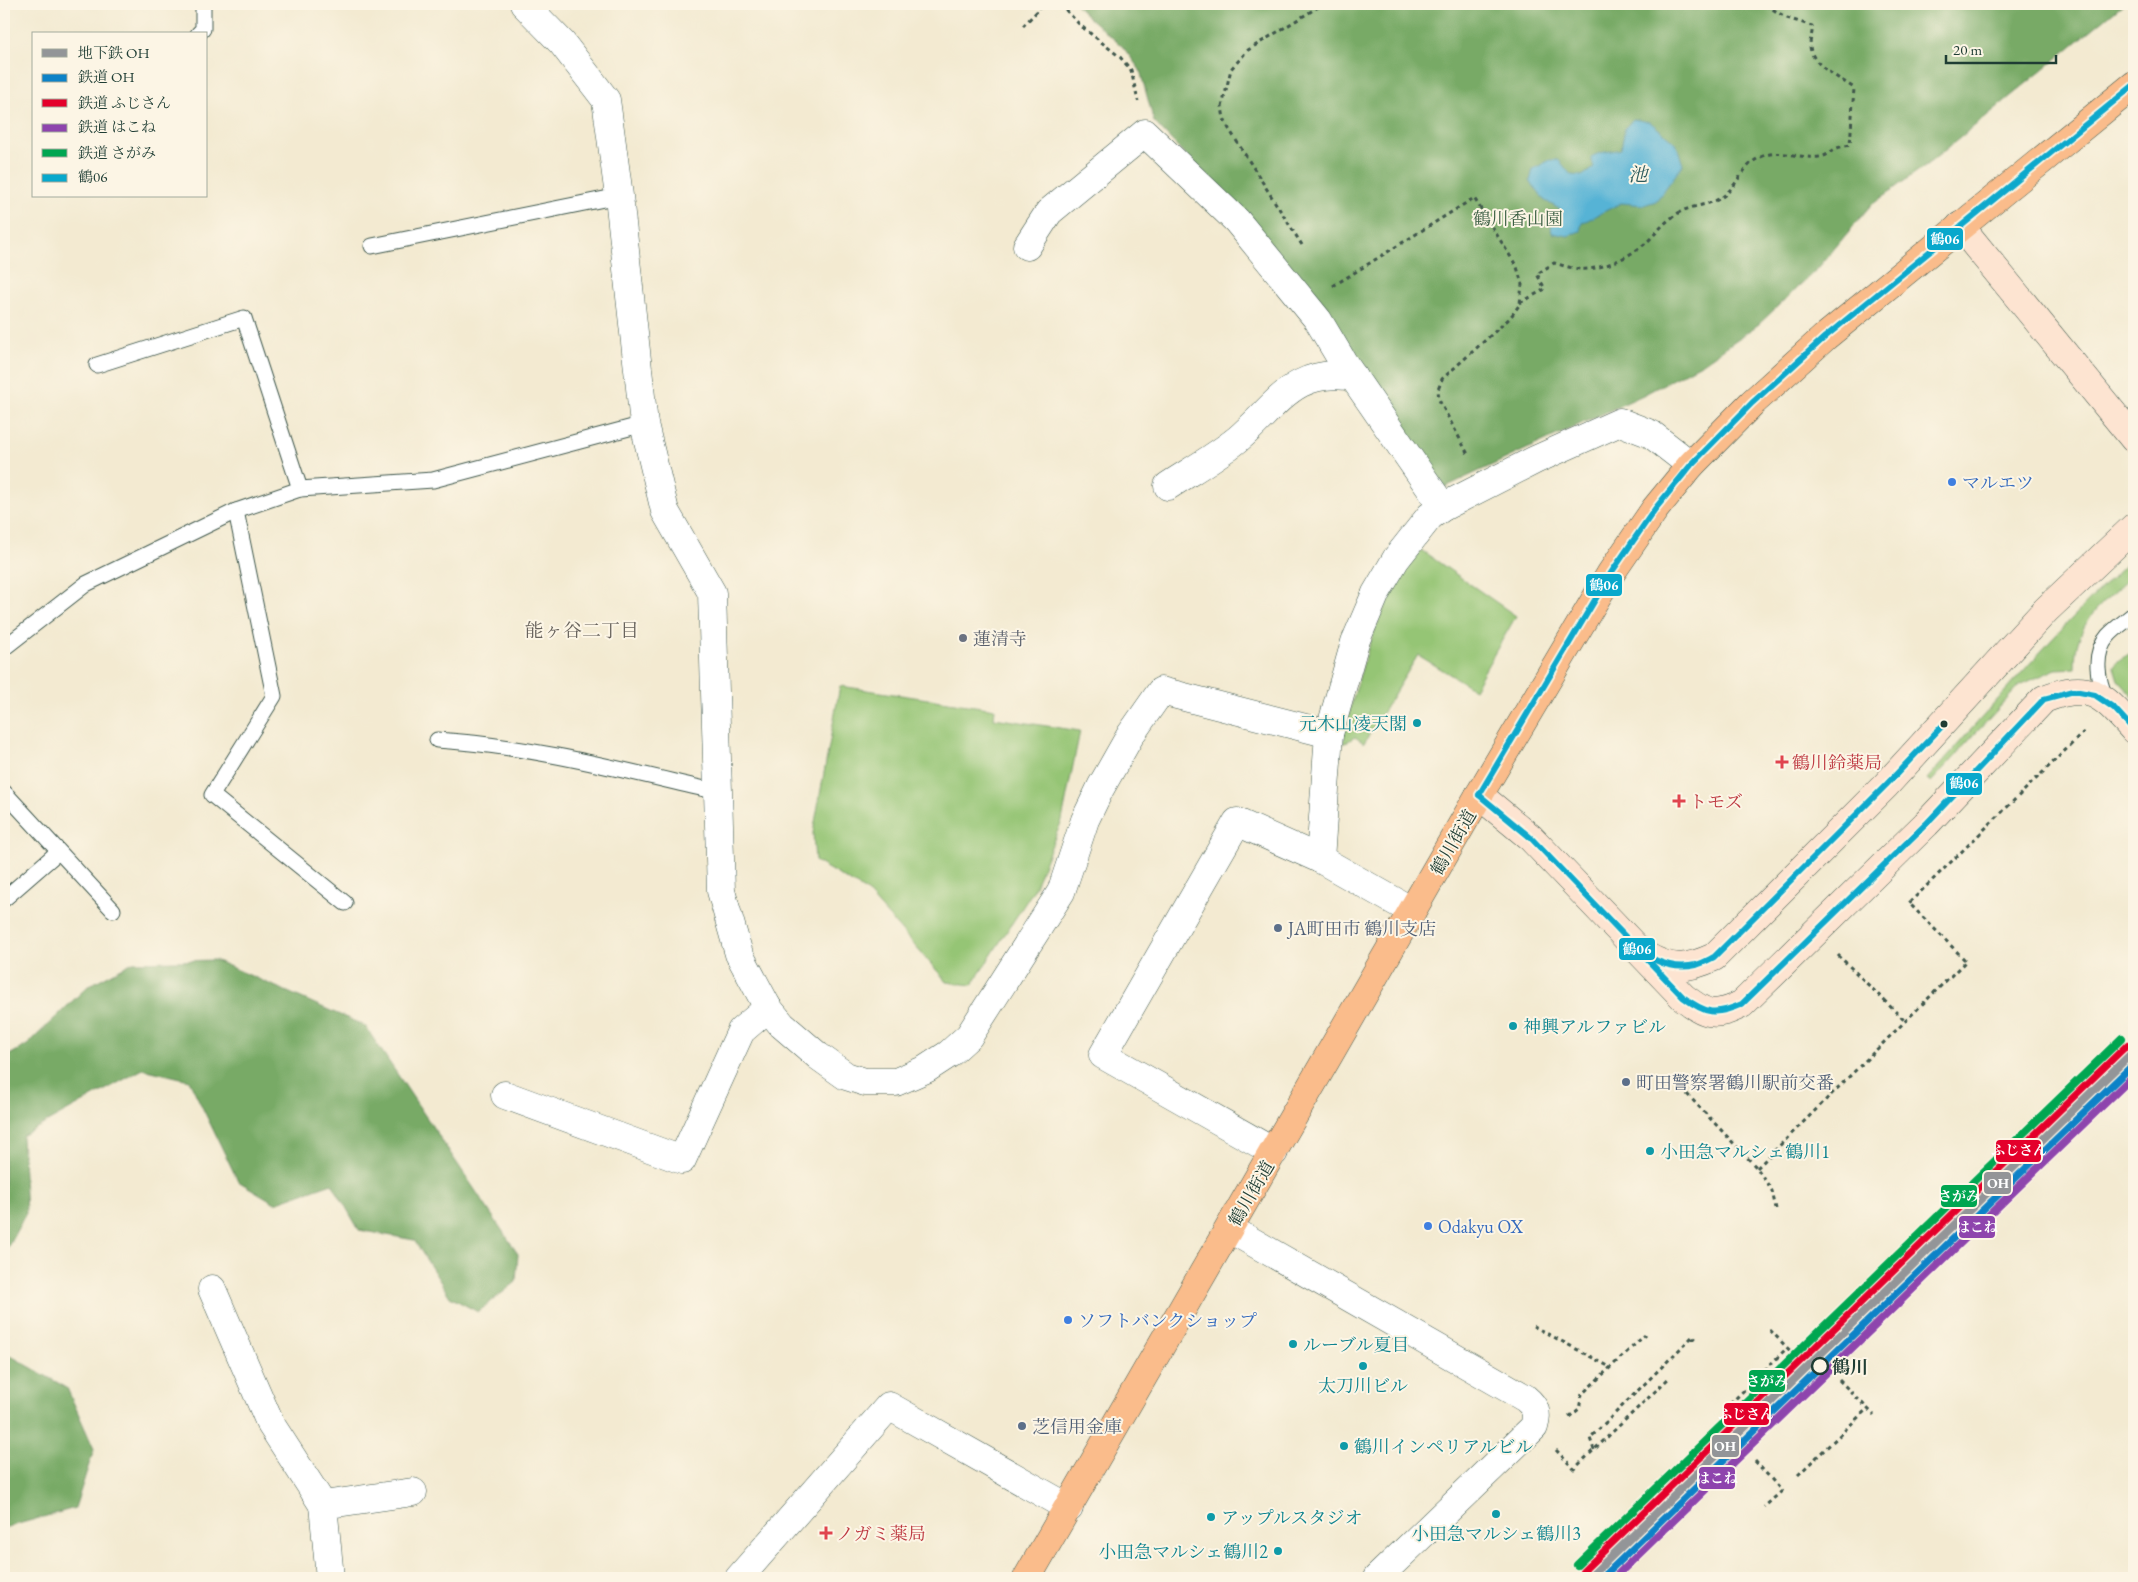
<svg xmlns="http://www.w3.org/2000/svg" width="2138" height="1582" viewBox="0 0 2138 1582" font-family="'EB Garamond','Noto Serif JP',serif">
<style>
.green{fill:#95c575;stroke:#5a8154}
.forest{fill:#78aa66;stroke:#4c744d}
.water{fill:#57b3d5;stroke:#3b7884}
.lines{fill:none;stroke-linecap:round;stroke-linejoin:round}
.lane-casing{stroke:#3f574c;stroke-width:17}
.street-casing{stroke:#3f574c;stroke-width:29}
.secondary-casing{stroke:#3f574c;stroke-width:29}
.primary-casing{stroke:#3f574c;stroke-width:29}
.path{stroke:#3f574c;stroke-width:3;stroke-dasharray:4 4;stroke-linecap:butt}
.lane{stroke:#fff;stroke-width:15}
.street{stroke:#fff;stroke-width:28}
.secondary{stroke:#fde4d1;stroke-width:28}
.primary{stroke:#fabc8b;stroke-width:28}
.bus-1-casing{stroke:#fcf5e5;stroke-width:10}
.bus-1{stroke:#08a8cc;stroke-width:6}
.rail-1-casing{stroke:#fcf5e5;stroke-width:11}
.rail-2-casing{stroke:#fcf5e5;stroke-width:11}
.rail-3-casing{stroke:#fcf5e5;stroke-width:11}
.rail-4-casing{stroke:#fcf5e5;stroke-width:11}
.rail-1{stroke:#0d82c7;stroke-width:8}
.rail-2{stroke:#e4002b;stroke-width:8}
.rail-3{stroke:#8e44ad;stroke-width:8}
.rail-4{stroke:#00a651;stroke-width:8}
.metro-1-casing{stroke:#fcf5e5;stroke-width:11}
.metro-1{stroke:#939598;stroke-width:8}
.shop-dot{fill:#3f7fe0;stroke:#fcf5e5;stroke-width:2}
.worship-dot{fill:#6b7280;stroke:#fcf5e5;stroke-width:2}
.culture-dot{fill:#0f9aa8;stroke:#fcf5e5;stroke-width:2}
.bus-dot{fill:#1f3d34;stroke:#fcf5e5;stroke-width:2}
.health-dot{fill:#e0444e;stroke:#fcf5e5;stroke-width:2}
.service-dot{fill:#5c6f8a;stroke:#fcf5e5;stroke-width:2}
.stop-dot{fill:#fcf5e5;stroke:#1f3d34;stroke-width:2.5}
.labels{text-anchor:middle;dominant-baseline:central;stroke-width:4;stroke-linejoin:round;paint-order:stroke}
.park-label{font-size:18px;fill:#3c5f44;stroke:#fcf5e5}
.shop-label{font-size:18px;fill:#366cbe;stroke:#fcf5e5;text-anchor:start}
.worship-label{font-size:18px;fill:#5b616d;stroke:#fcf5e5;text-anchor:start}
.culture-label{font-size:18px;fill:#0d838f;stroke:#fcf5e5;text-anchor:start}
.health-label{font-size:18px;fill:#be3a42;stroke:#fcf5e5;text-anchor:start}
.street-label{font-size:18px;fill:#1f3d34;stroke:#fcf5e5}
.service-label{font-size:18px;fill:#4e5e75;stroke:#fcf5e5;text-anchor:start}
.stop-label{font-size:18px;font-weight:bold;fill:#1f3d34;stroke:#fcf5e5;text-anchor:start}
.water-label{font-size:19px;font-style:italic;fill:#2d5a5c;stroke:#fcf5e5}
.neighbourhood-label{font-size:19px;fill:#69645e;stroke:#fcf5e5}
.line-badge{stroke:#fcf5e5;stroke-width:2}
.badge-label{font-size:14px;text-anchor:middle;font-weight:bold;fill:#fff}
</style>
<rect width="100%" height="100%" fill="#fcf5e5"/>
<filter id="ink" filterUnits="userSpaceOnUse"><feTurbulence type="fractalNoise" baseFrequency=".02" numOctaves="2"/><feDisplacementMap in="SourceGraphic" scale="10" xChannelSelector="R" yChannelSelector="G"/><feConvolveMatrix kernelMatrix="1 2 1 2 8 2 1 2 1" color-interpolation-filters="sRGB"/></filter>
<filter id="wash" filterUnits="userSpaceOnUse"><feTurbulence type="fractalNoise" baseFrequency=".0096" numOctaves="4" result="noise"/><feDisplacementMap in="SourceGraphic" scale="20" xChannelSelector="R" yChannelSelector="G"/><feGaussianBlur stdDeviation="1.12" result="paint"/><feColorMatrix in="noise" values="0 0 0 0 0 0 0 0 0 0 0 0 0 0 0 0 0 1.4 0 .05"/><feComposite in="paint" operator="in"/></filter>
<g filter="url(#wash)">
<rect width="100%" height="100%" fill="#f3ead1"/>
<g class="green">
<path d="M 1421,550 L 1516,616 L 1474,689 L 1418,655 L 1364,743 L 1355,737 L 1343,744 L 1344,731 C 1363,665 1376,604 1421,550 Z"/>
<path d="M 2134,557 L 2134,575 C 2102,603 2074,622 2075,668 L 2056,669 L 2020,685 L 1931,782 L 1927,779 C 1995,704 2060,625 2134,557 Z"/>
<path d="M 2134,651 L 2134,697 L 2118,680 L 2114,667 L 2119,660 Z"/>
<path d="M 840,686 L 995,709 L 994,718 L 1080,731 L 1062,820 L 1033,891 L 972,985 L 947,982 L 866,891 L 815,861 L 813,833 Z"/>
</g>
<g class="forest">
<path d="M 1076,4 L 2123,4 L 1933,160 L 1870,206 L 1819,267 L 1759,324 L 1703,363 L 1643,395 L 1443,488 L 1238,210 L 1154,122 L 1140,70 L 1123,47 L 1087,16 Z"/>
<path d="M 215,960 L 365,1026 L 518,1254 L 516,1282 L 478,1312 L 450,1297 L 414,1240 L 359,1230 L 332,1183 L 275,1203 L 238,1181 L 189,1080 L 143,1069 L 22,1136 L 26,1213 L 4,1254 L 4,1058 L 27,1045 L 88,986 L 133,962 Z"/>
<path d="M 4,1352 L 67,1388 L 94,1449 L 75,1508 L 4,1528 Z"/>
</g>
<path class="water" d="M 1633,119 L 1650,122 L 1676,143 L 1683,165 L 1656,201 L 1644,205 L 1621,203 L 1582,223 L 1580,231 L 1568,236 L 1552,233 L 1551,227 L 1560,219 L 1561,210 L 1544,200 L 1530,181 L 1533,169 L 1550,160 L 1559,160 L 1571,175 L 1582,176 L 1594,168 L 1591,157 C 1601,151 1610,152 1621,149 L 1625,128 Z"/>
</g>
<g filter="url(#ink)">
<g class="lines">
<defs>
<g id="lane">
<path d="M 198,34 L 203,29 L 203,4"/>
<path d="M 372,246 L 619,196"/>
<path d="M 97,365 L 244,318 L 300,489"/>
<path d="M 236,511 L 274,696 L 212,795 L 345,903"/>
<path d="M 4,648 L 86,584 L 236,511 L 300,489 L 433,480 L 644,424"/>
<path d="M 2106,699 C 2098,681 2092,654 2108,636 C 2115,628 2126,621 2134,614"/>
<path d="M 437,740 C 533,746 626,771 718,792"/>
<path d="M 4,792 L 113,910"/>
<path d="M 4,899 L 58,852"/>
</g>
<g id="street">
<path d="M 524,4 L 562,43 L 606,100 L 619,196 L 644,424 L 665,511 L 712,593 L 721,891 L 739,954 L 768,1008 L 782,1025 L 818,1056 L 846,1076 L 865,1082 L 896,1082 L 926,1069 L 949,1054 L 969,1036 L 1061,892 L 1085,820 L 1101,787 L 1131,734 L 1161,691 L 1329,734"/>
<path d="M 1027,246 L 1049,212 L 1145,133 L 1237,221 L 1318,320 L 1343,362 L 1443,507"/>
<path d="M 1168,486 C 1191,471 1217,456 1238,439 C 1277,406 1294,366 1354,377"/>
<path d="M 1320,859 L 1329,734 L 1355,642 L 1376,593 L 1396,559 L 1430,516 L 1443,507 L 1535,460 L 1620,422 L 1651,434 L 1691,465"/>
<path d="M 505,1095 L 682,1160 L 741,1031 L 768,1008"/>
<path d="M 1274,1152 L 1103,1055 L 1237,822 L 1320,859 L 1412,911"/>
<path d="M 1230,1229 L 1525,1398 C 1536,1407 1538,1414 1534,1427 L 1377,1578"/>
<path d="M 212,1289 L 270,1423 L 323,1505"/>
<path d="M 330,1578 L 323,1505 L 413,1492"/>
<path d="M 739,1578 L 889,1406 L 1069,1508"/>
</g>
<g id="secondary">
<path d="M 1960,226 L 2134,439"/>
<path d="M 1479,795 L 1531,838 L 1683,997 C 1707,1015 1714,1018 1742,1004 L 1926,824 L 2044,699 C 2092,680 2103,696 2134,730"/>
<path d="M 1646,956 C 1672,971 1688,969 1714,957 L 1886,785 L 2046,610 L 2134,527"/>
</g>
<path id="primary" d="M 1027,1578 L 1479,795 L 1611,573 L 1655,509 L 1691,465 L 1752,403 L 1825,337 L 2134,85"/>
</defs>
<use href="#lane" class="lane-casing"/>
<use href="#street" class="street-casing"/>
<use href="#secondary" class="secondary-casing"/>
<use href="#primary" class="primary-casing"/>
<g class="path">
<path d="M 1060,4 L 1081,26 L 1120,57 L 1131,70 L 1138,101"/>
<path d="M 1023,26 L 1044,4"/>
<path d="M 1302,245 L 1229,129 L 1224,119 L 1222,107 L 1231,69 L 1248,50 L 1323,4"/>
<path d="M 1333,286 L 1474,198 L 1517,267 L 1522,284 L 1520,304 L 1510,318 L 1442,379 L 1438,390 L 1439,400 L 1469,456"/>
<path d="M 1520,303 L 1545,289 L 1537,274 L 1554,263 C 1565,266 1577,270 1588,269 C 1610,267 1637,253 1652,237 C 1661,227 1668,219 1680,212 C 1695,204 1713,206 1726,194 C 1740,181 1745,161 1766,155 C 1784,150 1801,159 1819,157 C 1827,156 1829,153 1835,149 C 1839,147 1845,146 1850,145 L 1854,88 C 1840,78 1810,65 1810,45 C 1810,38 1813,33 1812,26 L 1787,18 L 1764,4"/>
<path d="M 1838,955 L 1905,1021"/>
<path d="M 1687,1094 L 1757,1168 L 1772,1191 L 1776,1209"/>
<path d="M 1757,1168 L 1966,961 L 1909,903 L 2085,731"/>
<path d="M 1533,1326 L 1610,1367"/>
<path d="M 1770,1330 L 1803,1364"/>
<path d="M 1839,1380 L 1874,1415"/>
<path d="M 1730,1404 L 1787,1348"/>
<path d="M 1569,1417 L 1579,1409 L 1582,1394 L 1645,1335"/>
<path d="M 1556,1450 L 1574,1469 L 1669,1378"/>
<path d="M 1594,1450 L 1590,1438 L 1693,1336 L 1695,1338 L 1692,1340"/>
<path d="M 1755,1461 L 1782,1491 L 1764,1507"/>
<path d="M 1798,1475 L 1867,1409"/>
</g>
<use href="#lane" class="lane"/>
<use href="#street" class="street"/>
<use href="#secondary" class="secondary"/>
<use href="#primary" class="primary"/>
<defs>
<g id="bus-1">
<path d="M 1479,795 L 1611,573 L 1655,509 L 1691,465 L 1752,403 L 1825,337 L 2134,85"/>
<path d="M 1479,795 L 1531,838 L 1683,997 C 1706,1014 1715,1016 1742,1004 L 1926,824 L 2044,699 L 2074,691 L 2095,695 L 2114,708 L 2134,730"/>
<path d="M 1629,942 C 1648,959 1671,971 1696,965 C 1703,963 1708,960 1714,957 L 1886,785 L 1944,724"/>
</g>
</defs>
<use href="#bus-1" class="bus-1-casing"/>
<use href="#bus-1" class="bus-1"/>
<defs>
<path id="rail-1" d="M 1601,1578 L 2134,1063"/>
<path id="rail-2" d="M 1583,1572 L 2128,1045"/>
<path id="rail-3" d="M 1614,1578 L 2134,1075"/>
<path id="rail-4" d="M 1577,1565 L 2122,1038"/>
</defs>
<use href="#rail-1" class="rail-1-casing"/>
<use href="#rail-2" class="rail-2-casing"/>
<use href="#rail-3" class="rail-3-casing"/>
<use href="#rail-4" class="rail-4-casing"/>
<use href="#rail-1" class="rail-1"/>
<use href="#rail-2" class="rail-2"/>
<use href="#rail-3" class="rail-3"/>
<use href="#rail-4" class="rail-4"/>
<defs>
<path id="metro-1" d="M 1589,1578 L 2134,1051"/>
</defs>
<use href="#metro-1" class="metro-1-casing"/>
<use href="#metro-1" class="metro-1"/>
</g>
</g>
<g class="shop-dot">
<circle cx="1952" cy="482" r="5"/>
<circle cx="1428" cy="1226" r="5"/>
<circle cx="1068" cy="1320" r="5"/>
</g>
<circle class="worship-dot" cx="963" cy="638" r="5"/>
<g class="culture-dot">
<circle cx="1417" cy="723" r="5"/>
<circle cx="1513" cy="1026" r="5"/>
<circle cx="1650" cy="1151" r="5"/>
<circle cx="1293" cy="1344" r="5"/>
<circle cx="1363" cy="1366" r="5"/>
<circle cx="1344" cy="1446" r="5"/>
<circle cx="1496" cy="1514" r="5"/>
<circle cx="1211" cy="1517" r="5"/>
<circle cx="1278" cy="1551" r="5"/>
</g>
<circle class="bus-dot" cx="1944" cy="724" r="4.5"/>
<g class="health-dot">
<path d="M1779.5 754.5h5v5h5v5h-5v5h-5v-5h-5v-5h5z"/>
<path d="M1676.5 793.5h5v5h5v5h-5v5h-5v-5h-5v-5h5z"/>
<path d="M823.5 1525.5h5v5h5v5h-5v5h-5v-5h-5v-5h5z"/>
</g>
<g class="service-dot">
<circle cx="1278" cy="928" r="5"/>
<circle cx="1626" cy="1082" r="5"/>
<circle cx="1022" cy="1426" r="5"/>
</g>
<circle class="stop-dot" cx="1820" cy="1366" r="8"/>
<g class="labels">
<g class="park-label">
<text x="1518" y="218">鶴川香山園</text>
</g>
<g class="shop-label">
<text x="1962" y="482">マルエツ</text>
<text x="1438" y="1226">Odakyu OX</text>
<text x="1078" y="1320">ソフトバンクショップ</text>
</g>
<g class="worship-label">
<text x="973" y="638">蓮清寺</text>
</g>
<g class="culture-label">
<text x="1407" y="723" text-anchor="end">元木山凌天閣</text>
<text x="1523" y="1026">神興アルファビル</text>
<text x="1660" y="1151">小田急マルシェ鶴川1</text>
<text x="1303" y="1344">ルーブル夏目</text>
<text x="1363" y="1385" text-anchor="middle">太刀川ビル</text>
<text x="1354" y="1446">鶴川インペリアルビル</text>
<text x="1221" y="1517">アップルスタジオ</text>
<text x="1496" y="1533" text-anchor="middle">小田急マルシェ鶴川3</text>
<text x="1268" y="1551" text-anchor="end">小田急マルシェ鶴川2</text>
</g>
<g class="health-label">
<text x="1792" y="762">鶴川鈴薬局</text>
<text x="1689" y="801">トモズ</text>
<text x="836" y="1533">ノガミ薬局</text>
</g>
<g class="street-label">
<text transform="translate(1453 842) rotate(-60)">鶴川街道</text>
<text transform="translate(1251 1193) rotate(-60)">鶴川街道</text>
</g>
<g class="service-label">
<text x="1288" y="928">JA町田市 鶴川支店</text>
<text x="1636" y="1082">町田警察署鶴川駅前交番</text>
<text x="1032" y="1426">芝信用金庫</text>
</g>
<g class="stop-label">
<text x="1832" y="1366">鶴川</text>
</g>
<g class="water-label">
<text x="1638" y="174">池</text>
</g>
<g class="neighbourhood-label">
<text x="582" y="630">能ヶ谷二丁目</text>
</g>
</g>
<g class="line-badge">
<rect x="1926" y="227" width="38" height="24" rx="5" fill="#08a8cc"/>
<rect x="1585" y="573" width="38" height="24" rx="5" fill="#08a8cc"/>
<rect x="1945" y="772" width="38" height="24" rx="5" fill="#08a8cc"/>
<rect x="1618" y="937" width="38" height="24" rx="5" fill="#08a8cc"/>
<rect x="1995" y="1139" width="47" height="24" rx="5" fill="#e4002b"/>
<rect x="1983" y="1171" width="29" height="24" rx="5" fill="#939598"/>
<rect x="1940" y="1184" width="38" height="24" rx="5" fill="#00a651"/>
<rect x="1958" y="1215" width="38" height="24" rx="5" fill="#8e44ad"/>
<rect x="1748" y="1369" width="38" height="24" rx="5" fill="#00a651"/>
<rect x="1723" y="1402" width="47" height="24" rx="5" fill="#e4002b"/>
<rect x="1711" y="1434" width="29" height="24" rx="5" fill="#939598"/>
<rect x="1698" y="1466" width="38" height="24" rx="5" fill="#8e44ad"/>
</g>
<g class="badge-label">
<text x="1945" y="244">鶴06</text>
<text x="1604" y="590">鶴06</text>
<text x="1964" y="788">鶴06</text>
<text x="1637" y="954">鶴06</text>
<text x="2019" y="1155">ふじさん</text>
<text x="1998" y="1188">OH</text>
<text x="1959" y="1201">さがみ</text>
<text x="1977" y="1232">はこね</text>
<text x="1767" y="1386">さがみ</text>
<text x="1746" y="1419">ふじさん</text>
<text x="1725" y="1451">OH</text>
<text x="1717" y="1483">はこね</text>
</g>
<rect width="2138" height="1582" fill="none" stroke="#fcf5e5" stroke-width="20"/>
<rect x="32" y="32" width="175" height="165" fill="#fcf5e5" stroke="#a4ab9e"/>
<rect x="42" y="49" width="25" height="8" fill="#939598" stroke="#a4ab9e"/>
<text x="78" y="58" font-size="15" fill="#1f3d34">地下鉄 OH</text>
<rect x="42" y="74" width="25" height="8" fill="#0d82c7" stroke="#a4ab9e"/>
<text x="78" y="82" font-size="15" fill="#1f3d34">鉄道 OH</text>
<rect x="42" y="99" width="25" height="8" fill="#e4002b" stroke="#a4ab9e"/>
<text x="78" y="108" font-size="15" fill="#1f3d34">鉄道 ふじさん</text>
<rect x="42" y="124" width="25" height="8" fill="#8e44ad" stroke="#a4ab9e"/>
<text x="78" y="132" font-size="15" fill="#1f3d34">鉄道 はこね</text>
<rect x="42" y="149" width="25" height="8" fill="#00a651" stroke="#a4ab9e"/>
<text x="78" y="158" font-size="15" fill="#1f3d34">鉄道 さがみ</text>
<rect x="42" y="174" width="25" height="8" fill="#08a8cc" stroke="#a4ab9e"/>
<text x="78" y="182" font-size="15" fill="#1f3d34">鶴06</text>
<path d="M1946 55v8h110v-8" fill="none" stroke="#1f3d34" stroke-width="2.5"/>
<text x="1953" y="55" font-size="15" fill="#1f3d34" stroke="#fcf5e5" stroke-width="4" paint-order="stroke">20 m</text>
</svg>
